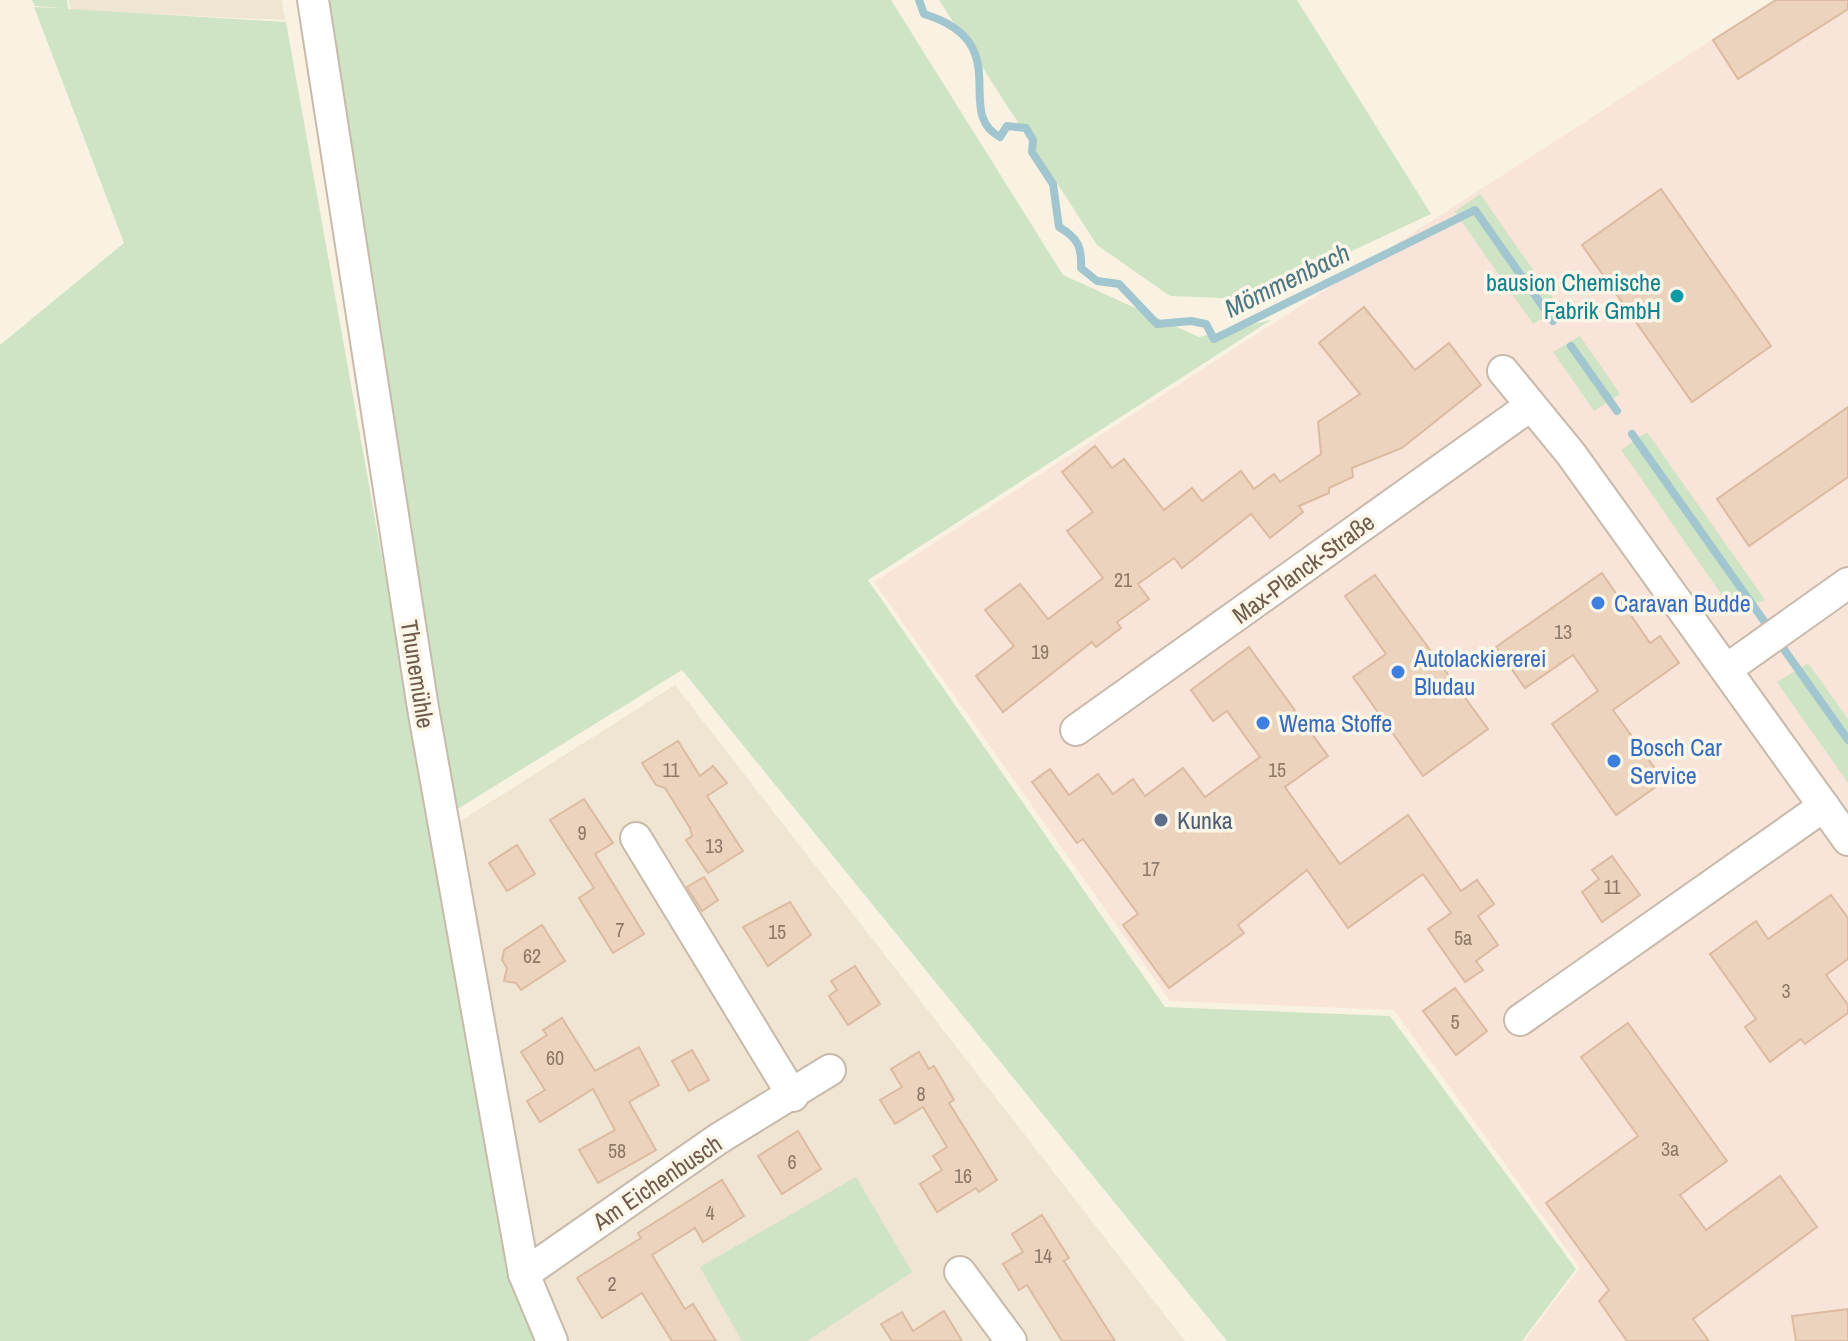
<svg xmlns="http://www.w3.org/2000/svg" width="1848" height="1341" viewBox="0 0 1848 1341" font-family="'Archivo Narrow',sans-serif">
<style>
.residential{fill:#f0e4d2}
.commercial{fill:#f8e4d8}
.green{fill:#cee4c4}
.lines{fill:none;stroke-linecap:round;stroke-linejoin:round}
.stream{stroke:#a2c6d0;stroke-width:8}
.building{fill:#ebd3be;stroke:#dcbba0;stroke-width:2}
.minor-casing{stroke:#c8baab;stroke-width:34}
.minor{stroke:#fff;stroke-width:30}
.culture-dot{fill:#0f9aa8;stroke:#fcf6e9;stroke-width:3}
.shop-dot{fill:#3f7fe0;stroke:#fcf6e9;stroke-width:3}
.service-dot{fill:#5c6f8a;stroke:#fcf6e9;stroke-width:3}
.labels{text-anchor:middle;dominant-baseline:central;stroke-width:7;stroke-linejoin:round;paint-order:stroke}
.number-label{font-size:20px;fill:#8d7968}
.culture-label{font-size:24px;fill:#0d838f;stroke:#fcf6e9;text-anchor:end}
.street-label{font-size:24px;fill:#6e5b4c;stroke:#fcf6e9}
.shop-label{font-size:24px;fill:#366cbe;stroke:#fcf6e9;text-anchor:start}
.service-label{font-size:24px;fill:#4e5e75;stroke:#fcf6e9;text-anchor:start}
.water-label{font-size:26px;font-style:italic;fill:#4c7885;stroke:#fcf6e9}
</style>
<rect width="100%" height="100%" fill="#f9f2e3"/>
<g class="residential">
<path d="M 69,0 L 282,0 L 285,20 L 70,10 Z"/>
<path d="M 675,685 L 1185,1341 L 559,1341 L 532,1272 L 459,822 Z"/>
</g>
<path class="commercial" d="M 1773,0 L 1848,0 L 1848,1341 L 1524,1341 L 1580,1268 L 1394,1010 L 1170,1001 L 874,582 Z"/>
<g class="green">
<path d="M 32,0 L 67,0 L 68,9 L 286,22 L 510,1272 L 540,1341 L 0,1341 L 0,345 L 124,243 L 34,7 L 65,8 L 35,6 Z"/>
<path d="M 321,0 L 891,0 L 1063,275 L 1199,337 L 1271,320 L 868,580 L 1165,1007 L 1390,1016 L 1576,1269 L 1522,1341 L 1227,1341 L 682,670 L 456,810 Z"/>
<path d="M 939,0 L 1297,0 L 1431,214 L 1249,299 L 1170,296 L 1097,245 Z"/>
<path d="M 1480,194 L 1560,308 L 1533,324 L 1455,212 L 1450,215 Z"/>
<path d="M 1580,336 L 1620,394 L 1594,411 L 1553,352 Z"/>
<path d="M 1647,432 L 1765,600 L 1733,611 L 1621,450 Z"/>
<path d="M 1808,663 L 1848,719 L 1848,783 L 1777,682 Z"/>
<path d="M 856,1177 L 912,1272 L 807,1341 L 742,1341 L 700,1267 Z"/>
</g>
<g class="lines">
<g class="stream">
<path d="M 919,0 L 924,14 C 1018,43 952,112 1000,137 L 1007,126 L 1026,128 L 1033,140 L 1032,152 L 1053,184 L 1059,227 C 1078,238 1082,247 1081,268 L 1097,281 L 1119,284 L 1157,324 L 1191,321 L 1206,324 L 1214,339 L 1475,210 L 1553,321"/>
<path d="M 1571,346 L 1617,411"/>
<path d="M 1632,434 L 1848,740"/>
</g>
</g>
<g class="building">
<path d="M 1776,0 L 1848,0 L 1848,9 L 1738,79 L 1713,40 Z"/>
<path d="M 1661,189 L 1771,346 L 1692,402 L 1582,245 Z"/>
<path d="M 1364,307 L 1415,370 L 1449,343 L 1481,385 L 1402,448 L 1352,468 L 1353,477 L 1329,488 L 1329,493 L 1299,506 L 1303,512 L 1270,538 L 1251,514 L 1182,568 L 1174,558 L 1138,584 L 1149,599 L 1117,622 L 1121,628 L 1096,647 L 1092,642 L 1003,712 L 976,676 L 1014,646 L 985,610 L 1020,584 L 1048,619 L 1103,578 L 1067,531 L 1093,512 L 1062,472 L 1095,446 L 1112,468 L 1124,459 L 1164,510 L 1192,488 L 1202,501 L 1241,471 L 1254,489 L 1274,474 L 1280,482 L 1321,454 L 1318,422 L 1360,394 L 1319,343 Z"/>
<path d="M 1848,407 L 1848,477 L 1749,546 L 1717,499 Z"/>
<path d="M 1602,573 L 1650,643 L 1660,636 L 1679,663 L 1613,710 L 1664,781 L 1616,815 L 1552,724 L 1598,691 L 1573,655 L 1525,688 L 1496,647 Z"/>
<path d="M 1375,575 L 1488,729 L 1423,776 L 1353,677 L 1386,654 L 1345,596 Z"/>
<path d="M 1249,647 L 1328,756 L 1285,787 L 1340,864 L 1408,815 L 1461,891 L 1477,880 L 1494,904 L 1478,916 L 1498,945 L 1476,961 L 1483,970 L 1465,982 L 1428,929 L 1451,913 L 1423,874 L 1348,928 L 1307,870 L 1238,925 L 1244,933 L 1169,988 L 1123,925 L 1138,914 L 1083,839 L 1077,843 L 1032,782 L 1050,769 L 1069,795 L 1098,774 L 1113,794 L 1133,779 L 1145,796 L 1183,768 L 1205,797 L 1260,757 L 1227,711 L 1213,721 L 1191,690 Z"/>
<path d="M 678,741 L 700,776 L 713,766 L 727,783 L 707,796 L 743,851 L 708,873 L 686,840 L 692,836 L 690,828 L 665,788 L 656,785 L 642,763 Z"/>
<path d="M 584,799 L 613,843 L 595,854 L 644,934 L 613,953 L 579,898 L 594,888 L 550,820 Z"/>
<path d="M 517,845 L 535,874 L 507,891 L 489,863 Z"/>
<path d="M 1612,856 L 1640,895 L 1602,922 L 1582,892 L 1599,879 L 1592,870 Z"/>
<path d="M 704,877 L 718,900 L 702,911 L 687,887 Z"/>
<path d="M 1831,895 L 1848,918 L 1848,959 L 1826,975 L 1848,1005 L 1848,1013 L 1805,1044 L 1801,1039 L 1770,1062 L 1745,1027 L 1756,1019 L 1710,954 L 1756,921 L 1768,939 Z"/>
<path d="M 790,902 L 811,935 L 768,966 L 743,927 Z"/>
<path d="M 542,925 L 565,961 L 521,990 L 516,983 L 504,981 L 507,968 L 502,960 L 504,950 Z"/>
<path d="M 855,966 L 880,1004 L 848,1025 L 829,996 L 837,990 L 831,981 Z"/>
<path d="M 1455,988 L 1487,1031 L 1456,1055 L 1423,1011 Z"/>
<path d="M 562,1018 L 595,1071 L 639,1047 L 659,1085 L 629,1102 L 656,1150 L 598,1183 L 579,1150 L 615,1130 L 593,1089 L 540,1122 L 527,1101 L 545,1090 L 521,1052 L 547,1035 L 543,1030 Z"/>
<path d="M 1628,1023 L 1727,1161 L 1680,1195 L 1706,1230 L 1780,1176 L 1817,1227 L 1693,1319 L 1709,1341 L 1627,1341 L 1599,1301 L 1609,1290 L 1546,1203 L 1638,1136 L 1581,1057 Z"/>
<path d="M 692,1050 L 709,1080 L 689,1091 L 672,1061 Z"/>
<path d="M 919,1052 L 929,1069 L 934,1066 L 954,1100 L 949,1103 L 997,1180 L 979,1192 L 976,1188 L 937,1212 L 920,1184 L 942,1170 L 933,1156 L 947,1147 L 923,1107 L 895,1124 L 880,1100 L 902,1087 L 891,1069 Z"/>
<path d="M 798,1131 L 821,1169 L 782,1194 L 758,1156 Z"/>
<path d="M 722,1180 L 744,1216 L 703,1242 L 695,1228 L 652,1255 L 685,1309 L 693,1304 L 716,1341 L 672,1341 L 642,1293 L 602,1318 L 577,1278 L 641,1238 L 638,1233 Z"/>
<path d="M 1042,1215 L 1069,1258 L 1064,1261 L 1115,1341 L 1062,1341 L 1027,1285 L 1019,1290 L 1003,1264 L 1023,1252 L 1012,1234 Z"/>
<path d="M 1848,1309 L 1848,1341 L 1796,1341 L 1792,1316 Z"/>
<path d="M 944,1311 L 962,1341 L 892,1341 L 881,1324 L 902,1312 L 913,1331 Z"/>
</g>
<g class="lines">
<defs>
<g id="minor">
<path d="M 313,0 L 423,708 L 524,1274 L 552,1341"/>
<path d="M 1503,371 L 1571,454 L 1848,840"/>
<path d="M 1727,669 L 1848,583"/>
<path d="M 1076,730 L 1530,406"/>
<path d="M 636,838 L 793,1096"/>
<path d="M 1520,1020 L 1824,806"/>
<path d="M 960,1272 L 1011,1341"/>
<path d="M 524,1274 L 718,1139 L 830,1070"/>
</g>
</defs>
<use href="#minor" class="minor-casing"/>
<use href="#minor" class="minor"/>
</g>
<circle class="culture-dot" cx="1677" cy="296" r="8"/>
<g class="shop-dot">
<circle cx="1598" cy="603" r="8"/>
<circle cx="1398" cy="672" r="8"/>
<circle cx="1263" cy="723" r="8"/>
<circle cx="1614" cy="761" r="8"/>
</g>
<circle class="service-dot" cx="1161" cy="820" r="8"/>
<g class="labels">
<g class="number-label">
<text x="1123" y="579">21</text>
<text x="1563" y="631">13</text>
<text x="1040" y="651">19</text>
<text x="671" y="769">11</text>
<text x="1277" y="769">15</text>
<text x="582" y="832">9</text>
<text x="714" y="845">13</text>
<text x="1151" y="868">17</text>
<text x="1612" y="886">11</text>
<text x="620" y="929">7</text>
<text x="777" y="931">15</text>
<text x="1463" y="937">5a</text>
<text x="532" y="955">62</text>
<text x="1786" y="990">3</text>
<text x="1455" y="1021">5</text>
<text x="555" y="1057">60</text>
<text x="921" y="1093">8</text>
<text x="1670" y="1148">3a</text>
<text x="617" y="1150">58</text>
<text x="792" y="1161">6</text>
<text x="963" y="1175">16</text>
<text x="710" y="1212">4</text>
<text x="1043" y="1255">14</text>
<text x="612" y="1283">2</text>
</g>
<g class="culture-label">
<text x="1661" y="282">bausion Chemische<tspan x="1661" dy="28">Fabrik GmbH</tspan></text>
</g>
<g class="street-label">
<text transform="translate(1303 568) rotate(-36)">Max-Planck-Straße</text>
<text transform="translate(418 674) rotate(81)">Thunemühle</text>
<text transform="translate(657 1182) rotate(-34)">Am Eichenbusch</text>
</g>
<g class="shop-label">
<text x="1614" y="603">Caravan Budde</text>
<text x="1414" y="658">Autolackiererei<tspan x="1414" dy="28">Bludau</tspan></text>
<text x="1279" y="723">Wema Stoffe</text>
<text x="1630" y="747">Bosch Car<tspan x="1630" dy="28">Service</tspan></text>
</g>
<g class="service-label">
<text x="1177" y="820">Kunka</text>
</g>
<g class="water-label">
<text transform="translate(1287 280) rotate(-26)">Mömmenbach</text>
</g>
</g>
</svg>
